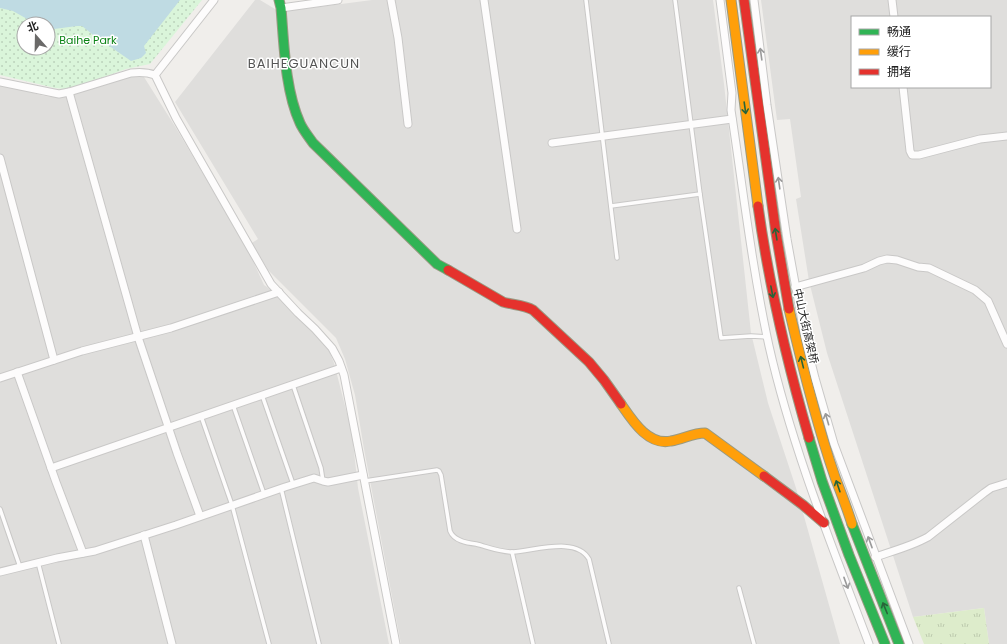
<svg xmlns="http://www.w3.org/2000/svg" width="1007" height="644" viewBox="0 0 1007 644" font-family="Poppins,'Noto Sans SC',sans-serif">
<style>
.residential{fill:#dfdedc;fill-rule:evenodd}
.grass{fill:url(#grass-tufts)}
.park{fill:url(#park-dots);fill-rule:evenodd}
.water{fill:#bfdbe3}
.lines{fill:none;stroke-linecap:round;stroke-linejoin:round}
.lane-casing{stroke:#c9c8c7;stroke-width:5.5}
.street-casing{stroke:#c9c8c7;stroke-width:9}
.fast-casing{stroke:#999a82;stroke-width:11}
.slow-casing{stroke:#999a82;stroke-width:11}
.jam-casing{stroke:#999a82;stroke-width:11}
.lane{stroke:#fdfcfc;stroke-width:3.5}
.street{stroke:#fdfcfc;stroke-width:7}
.fast{stroke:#30b455;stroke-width:9}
.slow{stroke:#ff9f0a;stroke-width:9}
.jam{stroke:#e5322d;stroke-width:9}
.oneway{stroke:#9a9a9a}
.oneway2{stroke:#286439}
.labels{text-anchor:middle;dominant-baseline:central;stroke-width:3;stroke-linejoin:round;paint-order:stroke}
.park-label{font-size:11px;fill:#0c8416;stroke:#fff}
.street-label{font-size:11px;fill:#222;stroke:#fff}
.quarter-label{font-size:13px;letter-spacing:1px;fill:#555;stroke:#fff}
</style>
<defs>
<pattern id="grass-tufts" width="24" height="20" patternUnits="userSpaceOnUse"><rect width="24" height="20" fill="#ddeccb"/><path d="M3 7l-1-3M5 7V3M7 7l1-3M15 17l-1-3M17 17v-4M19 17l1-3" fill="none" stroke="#bdcaae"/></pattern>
<pattern id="park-dots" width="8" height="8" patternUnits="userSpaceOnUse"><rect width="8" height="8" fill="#daf5da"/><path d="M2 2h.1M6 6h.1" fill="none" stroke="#bbd2bb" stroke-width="1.8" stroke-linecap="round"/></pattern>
</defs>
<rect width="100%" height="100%" fill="#f0eeeb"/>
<g class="residential">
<path d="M 255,0 L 260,0 L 280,12 L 372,0 L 713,0 L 724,84 L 751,333 L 768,403 L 796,488 L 840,644 L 401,644 L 364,449 L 355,395 L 345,359 L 336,338 L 268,270 L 252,243 L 258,239 L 175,102 Z"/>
<path d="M 761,0 L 1007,0 L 1007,644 L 989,644 L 984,608 L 913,617 L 827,353 L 809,281 L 796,199 L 801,197 L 790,119 L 777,120 ZM 852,17 L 990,17 L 990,87 L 852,87 Z"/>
<path d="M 138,74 L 144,77 L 176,128 L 248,250 L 264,285 L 279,295 L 329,351 L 334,363 L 352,433 L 358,488 L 389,644 L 0,644 L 0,84 L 44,96 L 53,97 Z"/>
</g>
<path class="grass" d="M 984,608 L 989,644 L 924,644 L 913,617 Z"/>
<path class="park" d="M 0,0 L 202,0 L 150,64 L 126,69 L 76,87 L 64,89 L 55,88 L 0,75 ZM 24,24 L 48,24 L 48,48 L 24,48 Z"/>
<path class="water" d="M 0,0 L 180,0 L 144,46 L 146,53 L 141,58 L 131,61 L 92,34 L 82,26 L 77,26 L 54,29 L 48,29 L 48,24 L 36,24 L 13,11 L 0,8 Z"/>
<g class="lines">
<defs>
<g id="lane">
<path d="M 586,0 L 617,258"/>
<path d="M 675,0 L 700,194 L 721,338 L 751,336 L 767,337"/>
<path d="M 611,206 L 700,194"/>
<path d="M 293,385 L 321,468 L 323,481"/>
<path d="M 262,395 L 293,484"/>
<path d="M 233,405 L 264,494"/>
<path d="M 201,416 L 232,505 L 269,644"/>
<path d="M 365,481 L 437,470 L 439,471 L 441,475 L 450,531 C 454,541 467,543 476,544 C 488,547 500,552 513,552 C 534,551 576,536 589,559 L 609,644"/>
<path d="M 281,488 L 319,644"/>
<path d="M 0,509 L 20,567"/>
<path d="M 512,552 L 533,644"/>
<path d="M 38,562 L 59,644"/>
<path d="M 739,588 L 754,644"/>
</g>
<g id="street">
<path d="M 391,0 L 398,38 L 408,124"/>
<path d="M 484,0 L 517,229"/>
<path d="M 720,0 L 732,93 L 731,110 C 743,189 752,268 769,346 C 792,448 832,546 869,644"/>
<path d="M 754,0 L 767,105 L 787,239 L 805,338 L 815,378 L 834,444 L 909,644"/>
<path d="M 892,0 L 894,17"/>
<path d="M 281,8 L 338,0"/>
<path d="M 155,75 L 214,0"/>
<path d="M 0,82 L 59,94 L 69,92 L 131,73 C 139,72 147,72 155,75 L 176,118 L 271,284 L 298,313 L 315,329 L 332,348 L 339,361 L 344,375 L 396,644"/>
<path d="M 903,87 L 910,151 L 912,155 L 919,155 L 980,139 L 1007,136"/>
<path d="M 69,92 L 138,337 L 177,453 L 200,516"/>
<path d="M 552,143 L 732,119"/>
<path d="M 0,158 L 54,360"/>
<path d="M 795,287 L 864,268 L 879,261 L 887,259 L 897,260 L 918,267 L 929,268 L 975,290 L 988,301 L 1007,344"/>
<path d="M 17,372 L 56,482 L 83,553"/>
<path d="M 0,378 L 82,351 L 171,328 L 279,292"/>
<path d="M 51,468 L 341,368"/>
<path d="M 144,535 L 172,644"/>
<path d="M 875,557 C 893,551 912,546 928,537 L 984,493 L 991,488 L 1007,483"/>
<path d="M 0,572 L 57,558 L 95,551 L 176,525 L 285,487 L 314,478 L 323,481 L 328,482 L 363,475"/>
</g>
<g id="fast">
<path d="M 279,0 L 281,8 C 284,44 285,90 300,123 C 303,130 309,137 313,143 L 437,264 L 448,270"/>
<path d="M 809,438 L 822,481 L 849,555 L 885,644"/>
<path d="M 852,524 L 899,644"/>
</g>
<g id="slow">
<path d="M 731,0 L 758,206"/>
<path d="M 789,309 C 802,365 816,422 835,477 C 841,493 847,508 852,524"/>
<path d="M 621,404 C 632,420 648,446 671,441 C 683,439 693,433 705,433 L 764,476"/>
</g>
<g id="jam">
<path d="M 744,0 L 776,233 L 789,309"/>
<path d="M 758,206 C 769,285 787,362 809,438"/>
<path d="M 448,270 L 503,302 C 513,305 524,305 533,310 L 589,362 L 604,380 L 621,404"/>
<path d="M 764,476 L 803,505 L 824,523"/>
</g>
</defs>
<use href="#lane" class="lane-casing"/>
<use href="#street" class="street-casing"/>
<use href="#fast" class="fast-casing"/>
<use href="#slow" class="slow-casing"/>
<use href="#jam" class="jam-casing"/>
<use href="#lane" class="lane"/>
<use href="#street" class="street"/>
<use href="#fast" class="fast"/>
<use href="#slow" class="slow"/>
<use href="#jam" class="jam"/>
</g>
<defs><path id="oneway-shaft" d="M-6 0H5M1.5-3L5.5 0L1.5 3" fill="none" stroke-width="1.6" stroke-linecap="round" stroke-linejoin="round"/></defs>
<g class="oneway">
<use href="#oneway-shaft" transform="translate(761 54) rotate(-98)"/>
<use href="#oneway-shaft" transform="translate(779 183) rotate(-98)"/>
<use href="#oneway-shaft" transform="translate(827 419) rotate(-106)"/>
<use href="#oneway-shaft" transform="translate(870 542) rotate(-110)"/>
<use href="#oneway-shaft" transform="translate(846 583) rotate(70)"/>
</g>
<g class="oneway2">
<use href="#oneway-shaft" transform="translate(745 108) rotate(82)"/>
<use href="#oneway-shaft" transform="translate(776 234) rotate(-99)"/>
<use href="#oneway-shaft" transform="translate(772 292) rotate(79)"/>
<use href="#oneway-shaft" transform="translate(802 362) rotate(-104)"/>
<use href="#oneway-shaft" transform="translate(838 486) rotate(-109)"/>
<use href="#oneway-shaft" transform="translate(885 608) rotate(-112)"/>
</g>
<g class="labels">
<g class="park-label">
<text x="88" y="40">Baihe Park</text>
</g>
<g class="street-label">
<text transform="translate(806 326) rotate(77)">中山大街高架桥</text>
</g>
<g class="quarter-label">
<text x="304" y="63">BAIHEGUANCUN</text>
</g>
</g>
<rect x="851" y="16" width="140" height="72" fill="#ffffff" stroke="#a7a7a7"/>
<rect x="859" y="29" width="20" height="6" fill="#30b455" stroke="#a7a7a7"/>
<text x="887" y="36" font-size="12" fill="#222222">畅通</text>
<rect x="859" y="49" width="20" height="6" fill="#ff9f0a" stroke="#a7a7a7"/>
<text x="887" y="56" font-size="12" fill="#222222">缓行</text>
<rect x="859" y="69" width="20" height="6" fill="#e5322d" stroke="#a7a7a7"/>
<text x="887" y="76" font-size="12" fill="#222222">拥堵</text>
<g transform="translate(36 36) rotate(340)"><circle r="19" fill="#ffffff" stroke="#a7a7a7"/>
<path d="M0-3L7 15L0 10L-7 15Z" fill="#6a6968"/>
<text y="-6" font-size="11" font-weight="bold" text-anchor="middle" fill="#222222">北</text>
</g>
</svg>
